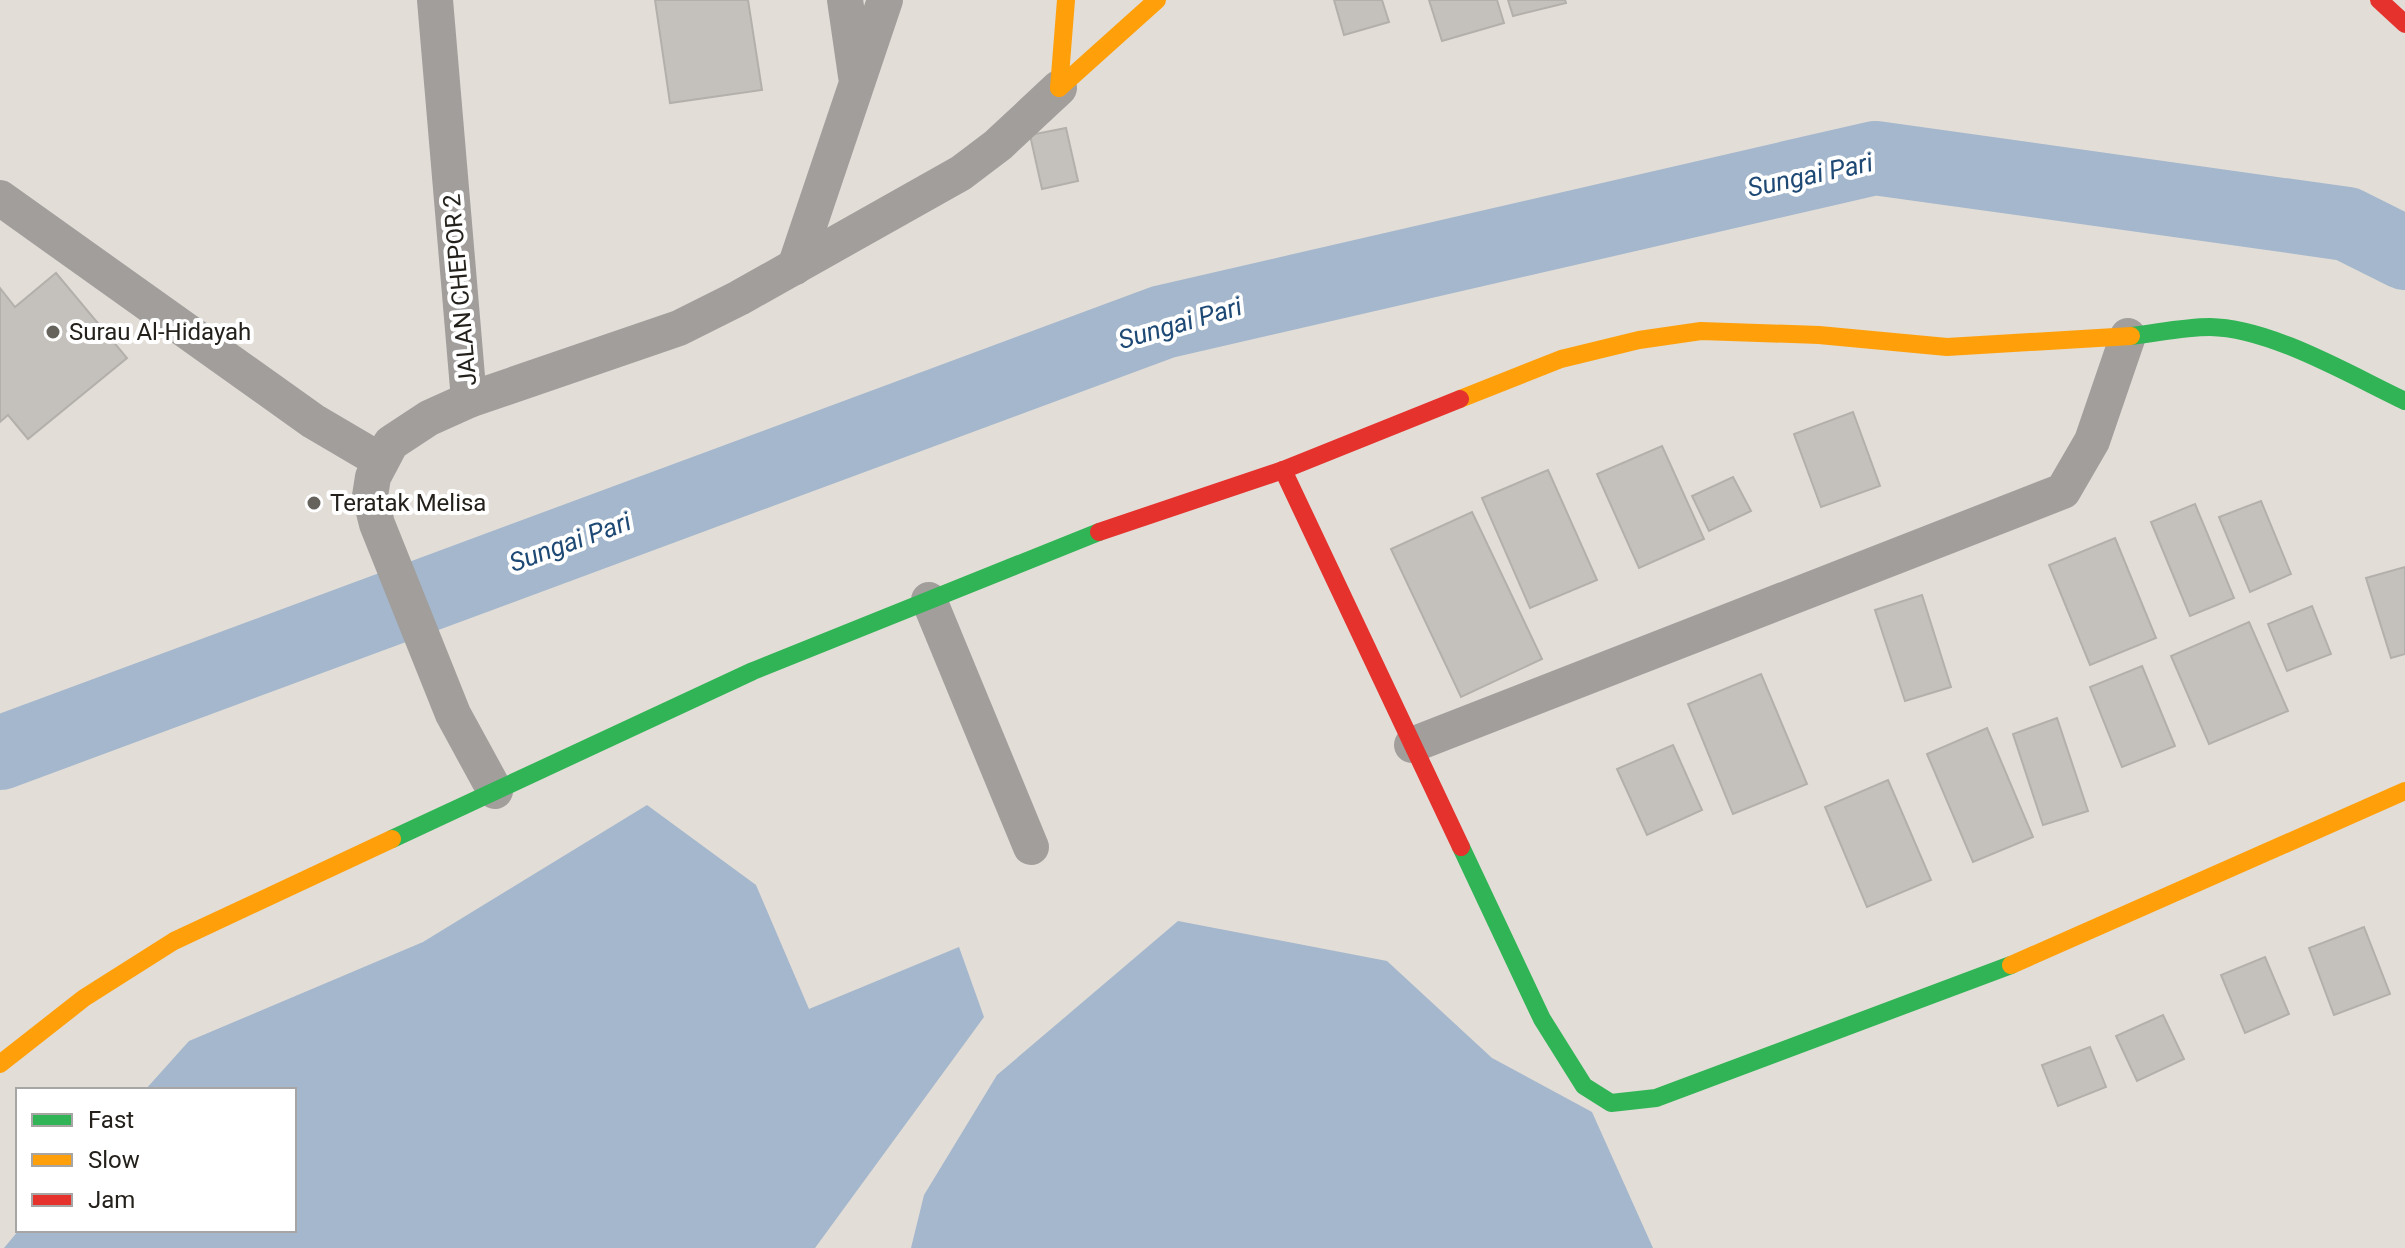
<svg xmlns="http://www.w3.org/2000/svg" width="2405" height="1248" viewBox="0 0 2405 1248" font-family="Roboto,sans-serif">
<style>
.water{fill:#a4b7cc}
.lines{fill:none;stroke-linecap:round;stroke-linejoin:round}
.river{stroke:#a4b7cc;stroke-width:74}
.building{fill:#c4c0bb;stroke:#b3b0ab;stroke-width:2}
.street{stroke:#a19e9c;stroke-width:36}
.fast{stroke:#30b455;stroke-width:18}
.slow{stroke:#ff9f0a;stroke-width:18}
.jam{stroke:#e5322d;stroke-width:18}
.poi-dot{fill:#66635d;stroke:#fff;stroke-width:3}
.labels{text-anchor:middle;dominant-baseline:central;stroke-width:8;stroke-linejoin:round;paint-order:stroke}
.street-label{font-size:24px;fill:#24211c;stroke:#fff}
.poi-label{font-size:24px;fill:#24211c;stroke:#fff;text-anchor:start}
.water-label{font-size:26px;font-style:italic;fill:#1d4974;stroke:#fff}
</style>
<rect width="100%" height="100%" fill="#e2ddd7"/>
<g class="water">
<path d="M 647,805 L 756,885 L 809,1009 L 959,947 L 984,1017 L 815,1248 L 4,1248 L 19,1230 L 294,1230 L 294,1090 L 145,1090 L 189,1041 L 423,942 Z"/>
<path d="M 1178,921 L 1387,961 L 1492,1058 L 1592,1112 L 1653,1248 L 911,1248 L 924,1195 L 997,1075 Z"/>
</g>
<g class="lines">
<path class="river" d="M 0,753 L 1163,322 L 1875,158 L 2347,224 L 2405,253"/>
</g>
<g class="building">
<path d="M 655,0 L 748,0 L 762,90 L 670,103 Z"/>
<path d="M 1334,0 L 1382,0 L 1389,22 L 1344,35 Z"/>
<path d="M 1429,0 L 1497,0 L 1504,23 L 1442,41 Z"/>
<path d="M 1508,0 L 1565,0 L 1566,3 L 1513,16 Z"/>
<path d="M 1066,128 L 1078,181 L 1042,189 L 1030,135 Z"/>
<path d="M 56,273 L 127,358 L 28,439 L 8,415 L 0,422 L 0,288 L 15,307 Z"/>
<path d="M 1853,412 L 1880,486 L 1821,507 L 1794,434 Z"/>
<path d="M 1662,446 L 1704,539 L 1639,568 L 1597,474 Z"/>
<path d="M 1548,470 L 1597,580 L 1530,608 L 1482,498 Z"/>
<path d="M 1733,477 L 1751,511 L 1709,531 L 1692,496 Z"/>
<path d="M 2261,501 L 2291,574 L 2250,592 L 2219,517 Z"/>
<path d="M 2195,504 L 2234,598 L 2190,616 L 2151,522 Z"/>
<path d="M 1472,512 L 1542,659 L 1461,697 L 1391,549 Z"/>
<path d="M 2115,538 L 2156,638 L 2090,665 L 2049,565 Z"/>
<path d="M 2405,567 L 2405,654 L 2391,658 L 2366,578 Z"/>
<path d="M 1922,595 L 1951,687 L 1905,701 L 1875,610 Z"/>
<path d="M 2312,606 L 2331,654 L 2287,671 L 2268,624 Z"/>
<path d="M 2249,622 L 2288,711 L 2209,744 L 2171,656 Z"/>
<path d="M 2142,666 L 2175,746 L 2122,767 L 2090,687 Z"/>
<path d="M 1761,674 L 1807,784 L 1733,814 L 1688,704 Z"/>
<path d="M 2057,718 L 2088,811 L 2043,825 L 2013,734 Z"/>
<path d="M 1987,728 L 2033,837 L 1973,862 L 1927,754 Z"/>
<path d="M 1673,745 L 1702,810 L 1647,835 L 1617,769 Z"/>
<path d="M 1888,780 L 1931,880 L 1867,907 L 1825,807 Z"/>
<path d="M 2364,927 L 2390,994 L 2334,1015 L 2309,948 Z"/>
<path d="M 2265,957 L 2289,1014 L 2245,1033 L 2221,975 Z"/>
<path d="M 2163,1015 L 2184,1059 L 2137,1081 L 2116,1036 Z"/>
<path d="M 2090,1047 L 2106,1087 L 2058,1106 L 2042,1065 Z"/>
</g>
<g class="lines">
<g class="street">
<path d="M 435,0 L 469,400"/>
<path d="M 845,0 L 856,76"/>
<path d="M 0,198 L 313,421 L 381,461"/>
<path d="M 795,267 L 885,0"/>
<path d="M 929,600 L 1031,847"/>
<path d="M 1412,745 L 2063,491 L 2092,441 L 2128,336"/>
<path d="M 495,791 L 453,714 L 377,524 L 370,496 L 373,477 L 391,443 L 429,418 L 469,400 L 679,328 L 739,298 L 961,173 L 998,145 L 1059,88"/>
</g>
<g class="fast">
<path d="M 2131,336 C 2157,333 2184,327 2210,327 C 2271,328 2350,375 2405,401"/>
<path d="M 392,839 L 753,671 L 1099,532"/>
<path d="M 1461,847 L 1542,1019 L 1584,1086 L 1611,1103 L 1656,1098 L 2011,965"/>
</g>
<g class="slow">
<path d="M 1059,88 L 1157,0"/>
<path d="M 1059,88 L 1066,0"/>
<path d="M 1460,399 L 1561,359 L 1639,340 L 1701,331 L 1819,335 L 1947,347 L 2131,336"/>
<path d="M 2011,965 L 2405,791"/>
<path d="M 0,1064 L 84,998 L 174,941 L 392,839"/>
</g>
<g class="jam">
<path d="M 2379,0 L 2405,24"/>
<path d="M 1283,470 L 1461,847"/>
<path d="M 1099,532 L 1283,470 L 1460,399"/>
</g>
</g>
<g class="poi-dot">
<circle cx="53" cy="332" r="8"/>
<circle cx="314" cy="503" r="8"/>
</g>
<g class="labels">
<g class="street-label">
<text transform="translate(460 290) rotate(-95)">JALAN CHEPOR 2</text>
</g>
<g class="poi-label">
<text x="69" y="332">Surau Al-Hidayah</text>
<text x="330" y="503">Teratak Melisa</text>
</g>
<g class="water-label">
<text transform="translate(1810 175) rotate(-12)">Sungai Pari</text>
<text transform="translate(1180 323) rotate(-16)">Sungai Pari</text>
<text transform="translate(570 542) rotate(-20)">Sungai Pari</text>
</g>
</g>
<rect x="16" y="1088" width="280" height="144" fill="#ffffff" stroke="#a7a6a4" stroke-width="2"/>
<rect x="32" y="1114" width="40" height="12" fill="#30b455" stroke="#a7a6a4" stroke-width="2"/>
<text x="88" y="1128" font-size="24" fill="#24211c">Fast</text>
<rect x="32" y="1154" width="40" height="12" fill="#ff9f0a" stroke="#a7a6a4" stroke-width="2"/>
<text x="88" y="1168" font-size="24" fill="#24211c">Slow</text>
<rect x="32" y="1194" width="40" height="12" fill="#e5322d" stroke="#a7a6a4" stroke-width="2"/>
<text x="88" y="1208" font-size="24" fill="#24211c">Jam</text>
</svg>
